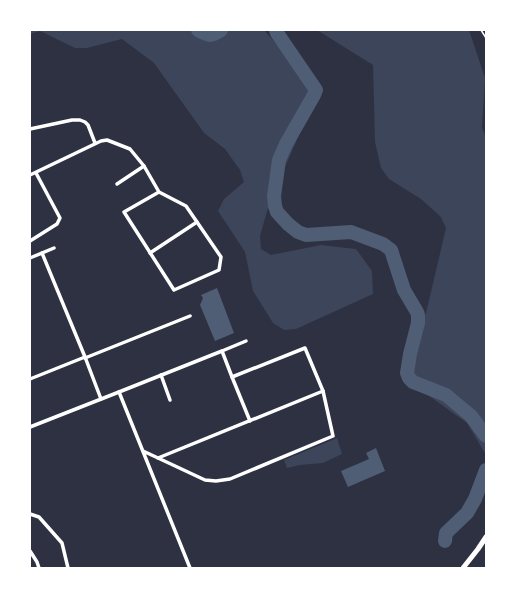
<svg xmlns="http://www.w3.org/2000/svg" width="516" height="598" viewBox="0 0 516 598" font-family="'Space Grotesk',sans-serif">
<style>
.green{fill:#3c4559}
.water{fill:#4f5d75}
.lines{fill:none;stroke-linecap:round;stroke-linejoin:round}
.river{stroke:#4f5d75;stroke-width:14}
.path{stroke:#fff;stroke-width:1.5}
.minor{stroke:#fff;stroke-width:3.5}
.secondary{stroke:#fff;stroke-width:5}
</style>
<rect width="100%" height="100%" fill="#2d3142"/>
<g class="green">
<path d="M 30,30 L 201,30 L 206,31 L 210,30 L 264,30 L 318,92 L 270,201 L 260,236 L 261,249 L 271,255 L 321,245 L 356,249 L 372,271 L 373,294 L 296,329 L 284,330 L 273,323 L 253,291 L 245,252 L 218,211 L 224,199 L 244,182 L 240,170 L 225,149 L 204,133 L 154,63 L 122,39 L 87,48 L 75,48 L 40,31 L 30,34 Z"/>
<path d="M 317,30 L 469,30 L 485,78 L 482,128 L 486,137 L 486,455 L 467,423 L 425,393 L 409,373 L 407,361 L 426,313 L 446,228 L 441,217 L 421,199 L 389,179 L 381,168 L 375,142 L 373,65 Z"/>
<path d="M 337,438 L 342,454 L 323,463 L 300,465 L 287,468 L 284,460 Z"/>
</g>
<g class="water">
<path d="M 217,288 L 234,333 L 215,341 L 200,305 L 203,298 L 201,295 Z"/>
<path d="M 376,448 L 385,471 L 348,487 L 341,471 L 369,459 L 366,453 Z"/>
</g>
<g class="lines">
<g class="river">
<path d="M 198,30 C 209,36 210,37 221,30"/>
<path d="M 276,30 L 277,33 L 316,90 L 314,95 L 286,144 L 279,160 L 274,196 L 275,206 L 277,212 L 288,224 L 298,232 L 306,235 L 351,232 L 383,244 L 391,250 L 404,290 L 417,312 L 418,315 L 418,323 L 410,354 L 407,373 L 409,378 L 413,382 L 446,395 L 471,416 L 486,436"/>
<path d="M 445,541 L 446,533 L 467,513 L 475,499 L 486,470"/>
</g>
<path class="path" d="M 481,30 L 486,38"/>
<g class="minor">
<path d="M 30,129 L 72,120 L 80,120 L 85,122 L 88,125 L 95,143"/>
<path d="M 30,175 L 101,141 L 107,140 L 130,149 L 144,166 L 159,192 L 186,206 L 221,257 L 219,270 L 174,290 L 124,212 L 159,192"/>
<path d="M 117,184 L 144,166"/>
<path d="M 30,241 L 57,224 L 60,218 L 36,173"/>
<path d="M 42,253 L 85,357 L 101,399"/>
<path d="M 150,253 L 197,222"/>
<path d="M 30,258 L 54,248"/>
<path d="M 222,351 L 246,341"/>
<path d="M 85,358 L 190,316"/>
<path d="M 161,375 L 170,400"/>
<path d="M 232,377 L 250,421"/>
<path d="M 30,379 L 85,357"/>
<path d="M 30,427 L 119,392"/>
<path d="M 143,451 L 158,458 L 205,480 L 216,481 L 230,479 L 333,436 L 323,391 L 305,348 L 232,377 L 222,351 L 119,392 L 190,568"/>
<path d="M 158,458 L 323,391"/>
<path d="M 30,514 L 39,517 L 62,543 L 68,568"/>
<path d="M 30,551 L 37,562 L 39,568"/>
</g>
<path class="secondary" d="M 463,568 L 478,549 L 486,537"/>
</g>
<rect width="516" height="598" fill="none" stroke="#ffffff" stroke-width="62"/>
</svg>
